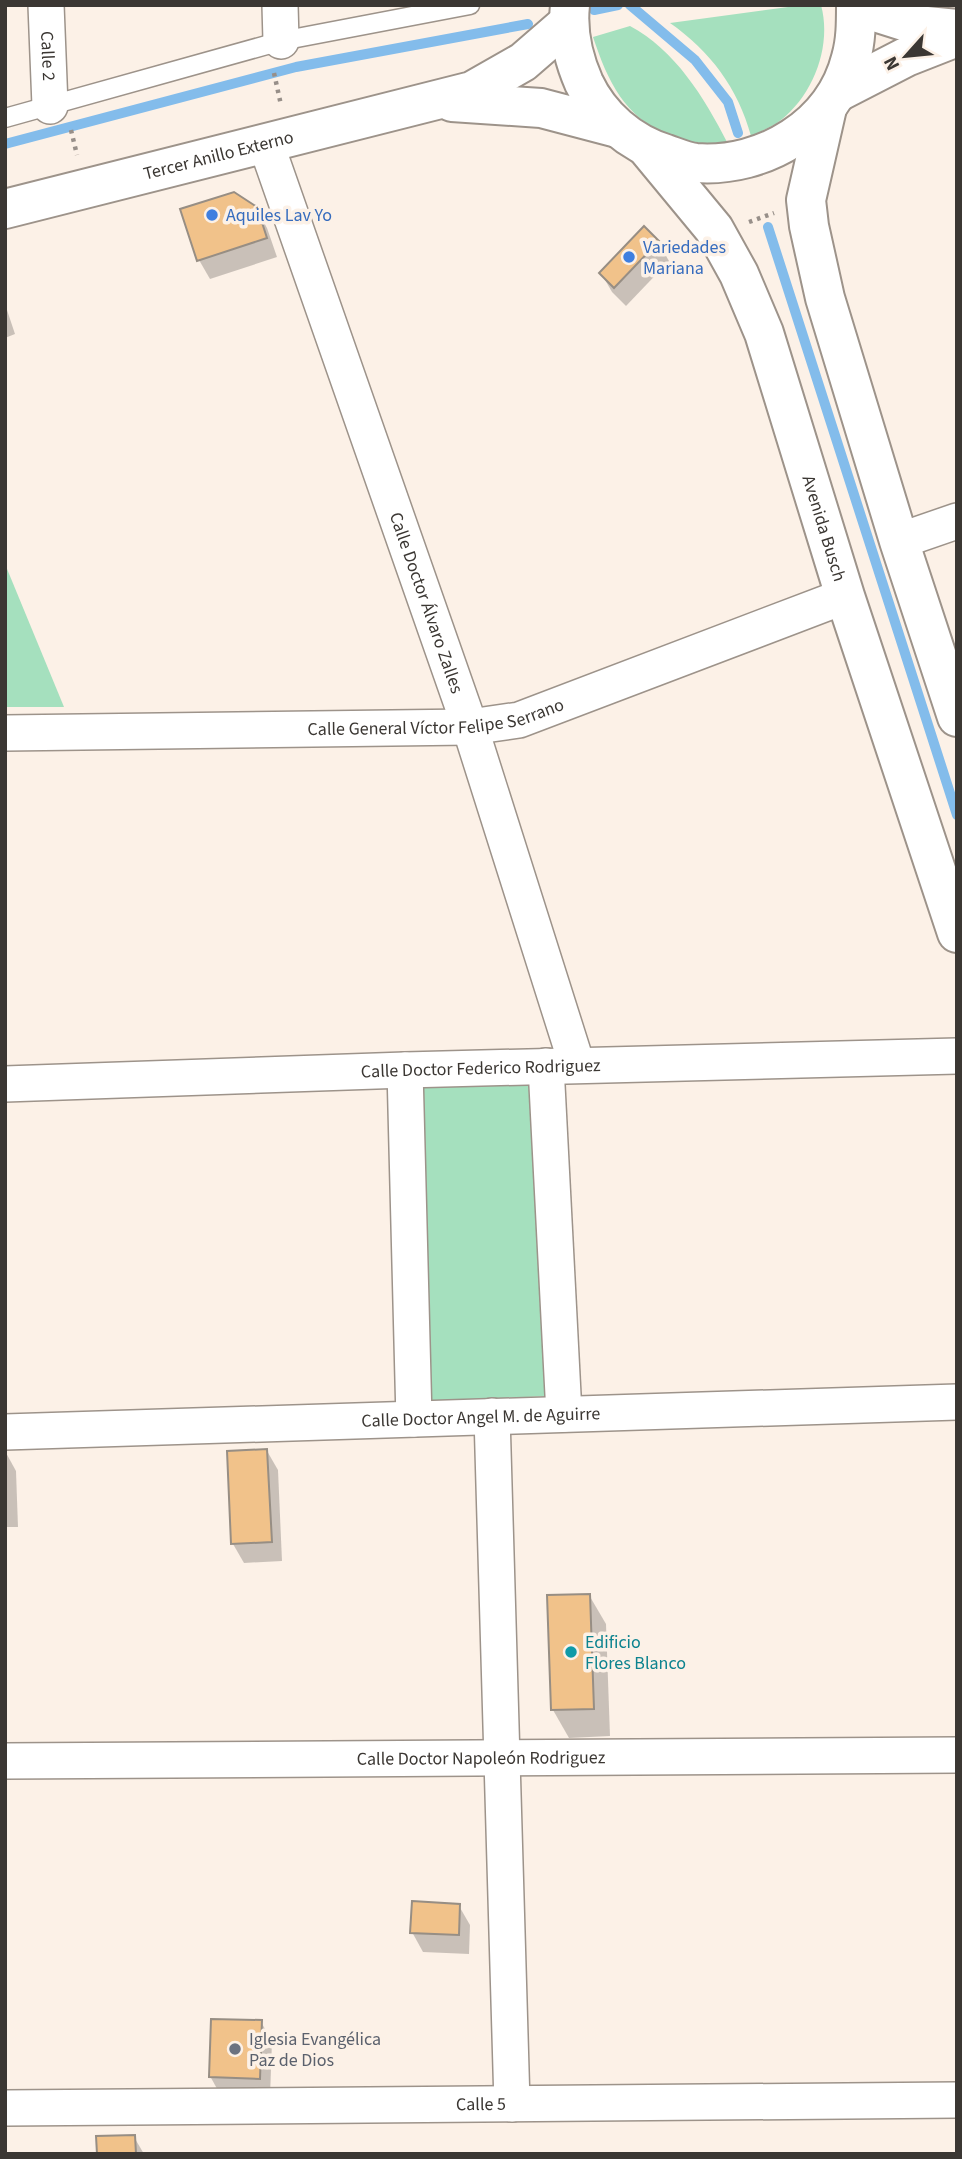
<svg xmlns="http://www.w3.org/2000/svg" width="962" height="2159" viewBox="0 0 962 2159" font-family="'Source Sans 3',sans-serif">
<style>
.green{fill:#a5e0be}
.shadow{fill:#0003}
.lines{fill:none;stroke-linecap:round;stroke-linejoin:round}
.stream{stroke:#83bceb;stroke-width:10}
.building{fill:#f1c28a;stroke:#978e84;stroke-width:2}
.service-casing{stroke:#9d938a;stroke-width:21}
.minor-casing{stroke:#9d938a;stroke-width:38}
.tertiary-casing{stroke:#9d938a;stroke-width:42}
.secondary-casing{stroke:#9d938a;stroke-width:42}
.path{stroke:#978f89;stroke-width:4.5;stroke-dasharray:3.5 5;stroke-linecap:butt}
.service{stroke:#fff;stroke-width:18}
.minor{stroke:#fff;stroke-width:35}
.tertiary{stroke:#fff;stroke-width:38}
.secondary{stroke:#fff;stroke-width:38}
.shop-dot{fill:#3f7fe0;stroke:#fcf1e7;stroke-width:2.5}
.culture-dot{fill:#0f9aa8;stroke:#fcf1e7;stroke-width:2.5}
.worship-dot{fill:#6b7280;stroke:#fcf1e7;stroke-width:2.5}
.labels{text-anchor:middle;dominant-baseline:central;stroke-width:7;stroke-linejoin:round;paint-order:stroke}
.street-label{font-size:18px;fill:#3b3733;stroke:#fcf1e7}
.shop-label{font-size:18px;fill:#366cbe;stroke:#fcf1e7;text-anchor:start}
.culture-label{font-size:18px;fill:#0d838f;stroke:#fcf1e7;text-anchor:start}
.worship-label{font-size:18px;fill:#5b616d;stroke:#fcf1e7;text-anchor:start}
</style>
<rect width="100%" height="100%" fill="#fcf1e7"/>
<g class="green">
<path d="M 803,5 L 821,5 C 832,45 814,94 781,120 C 772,127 761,131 751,136 C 738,88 710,51 670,23 Z"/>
<path d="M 630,26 C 675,50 704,97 727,142 C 715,143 701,146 689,144 C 683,143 675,139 669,136 C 624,116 608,82 593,37 Z"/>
<path d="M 5,564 L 64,707 L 5,707 Z"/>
<path d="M 538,1078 L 552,1396 L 429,1401 L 416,1083 Z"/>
</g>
<g class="shadow">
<path d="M 256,208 L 267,228 L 277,257 L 210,279 L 199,260 L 182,210 Z"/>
<path d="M 658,242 L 669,261 L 626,306 L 612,292 L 601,273 Z"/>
<path d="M 5,304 L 15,334 L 5,338 Z"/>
<path d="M 5,1451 L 16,1471 L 18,1527 L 5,1527 Z"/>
<path d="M 267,1451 L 278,1470 L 282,1561 L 244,1563 L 233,1544 Z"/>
<path d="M 589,1595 L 606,1624 L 610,1736 L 569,1738 L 553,1710 Z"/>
<path d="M 459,1906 L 470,1925 L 469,1954 L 423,1952 L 412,1932 Z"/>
<path d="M 261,2022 L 272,2041 L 270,2097 L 221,2096 L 210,2076 Z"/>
<path d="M 134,2137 L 144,2154 L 98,2154 Z"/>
</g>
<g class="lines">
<g class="stream">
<path d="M 630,5 L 695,60 L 728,102 L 738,133"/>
<path d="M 594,10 L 618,5"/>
<path d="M 5,144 L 296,67 L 528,24"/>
<path d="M 768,227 L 957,815"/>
</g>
</g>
<g class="building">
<path d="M 234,192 L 257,207 L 267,238 L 197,261 L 180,209 Z"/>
<path d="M 644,226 L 659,241 L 614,288 L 599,273 Z"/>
<path d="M 267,1449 L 272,1542 L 231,1544 L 227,1451 Z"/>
<path d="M 590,1594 L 594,1709 L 551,1710 L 547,1595 Z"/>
<path d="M 412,1901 L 460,1904 L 459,1935 L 410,1933 Z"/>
<path d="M 211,2019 L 262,2020 L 260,2079 L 209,2077 Z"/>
<path d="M 135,2135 L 136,2154 L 97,2154 L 96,2136 Z"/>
</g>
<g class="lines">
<defs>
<path id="service" d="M 5,118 L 281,41 L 470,5"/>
<g id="minor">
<path id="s1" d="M 46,5 L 50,106"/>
<path d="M 280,5 L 281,41"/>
<path id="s2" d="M 266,144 L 470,727 L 577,1065"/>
<path d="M 899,541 L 957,521"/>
<path id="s3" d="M 5,733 L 470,727 L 519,720 L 845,596"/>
<path d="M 546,1066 L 564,1414"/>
<path d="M 405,1070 L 414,1419"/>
<path id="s4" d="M 5,1084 L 405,1070 L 957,1056"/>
<path d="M 492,1416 L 512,2104"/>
<path id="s5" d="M 5,1432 L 957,1402"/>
<path id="s6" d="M 5,1761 L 957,1755"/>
<path id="s7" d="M 5,2108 L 957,2100"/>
</g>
<g id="tertiary">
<path d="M 856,6 L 916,25 L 957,29"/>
<path d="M 838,92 L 906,57 L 957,37"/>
<path d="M 452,102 L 541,108 L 617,128"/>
<path id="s8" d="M 5,209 L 472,91 L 523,62 L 568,23"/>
</g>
<g id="secondary">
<path d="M 570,5 C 567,33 573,58 584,83 C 600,117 630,143 666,154 C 675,157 686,162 696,163 C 764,168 834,126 851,58 C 856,41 856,23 856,5"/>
<path d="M 827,108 L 806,200 L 809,226 L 825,298 L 899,541 L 957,717"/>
<path id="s9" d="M 647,148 L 714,229 L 739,274 L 764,333 L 845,596 L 957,933"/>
</g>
</defs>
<use href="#service" class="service-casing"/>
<use href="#minor" class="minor-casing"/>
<use href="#tertiary" class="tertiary-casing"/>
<use href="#secondary" class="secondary-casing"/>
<g class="path">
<path d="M 274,73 L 281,105"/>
<path d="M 71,130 L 77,155"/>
<path d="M 749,222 L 774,213"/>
</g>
<use href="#service" class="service"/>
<use href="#minor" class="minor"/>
<use href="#tertiary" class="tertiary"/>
<use href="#secondary" class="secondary"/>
</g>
<g class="shop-dot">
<circle cx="212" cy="215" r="7"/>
<circle cx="629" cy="257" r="7"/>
</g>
<circle class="culture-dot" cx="571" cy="1652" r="7"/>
<circle class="worship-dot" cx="235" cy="2049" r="7"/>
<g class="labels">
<g class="street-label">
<text stroke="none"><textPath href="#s1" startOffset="51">Calle 2</textPath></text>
<text stroke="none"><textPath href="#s8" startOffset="220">Tercer Anillo Externo</textPath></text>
<text stroke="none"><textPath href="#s9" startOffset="425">Avenida Busch</textPath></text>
<text stroke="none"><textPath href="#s2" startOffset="486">Calle Doctor Álvaro Zalles</textPath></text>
<text stroke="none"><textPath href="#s3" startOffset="432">Calle General Víctor Felipe Serrano</textPath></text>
<text stroke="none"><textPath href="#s4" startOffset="476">Calle Doctor Federico Rodriguez</textPath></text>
<text stroke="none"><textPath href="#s5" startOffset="476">Calle Doctor Angel M. de Aguirre</textPath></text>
<text stroke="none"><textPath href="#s6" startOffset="476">Calle Doctor Napoleón Rodriguez</textPath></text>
<text stroke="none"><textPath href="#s7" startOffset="476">Calle 5</textPath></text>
</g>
<g class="shop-label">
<text x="226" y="215">Aquiles Lav Yo</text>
<text x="643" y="247">Variedades<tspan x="643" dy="21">Mariana</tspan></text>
</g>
<g class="culture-label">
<text x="585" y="1642">Edificio<tspan x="585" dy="21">Flores Blanco</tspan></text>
</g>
<g class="worship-label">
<text x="249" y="2039">Iglesia Evangélica<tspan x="249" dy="21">Paz de Dios</tspan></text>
</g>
</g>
<rect width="962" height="2159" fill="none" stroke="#3b3733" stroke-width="14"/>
<g transform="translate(906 56) rotate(243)" stroke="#fcf1e7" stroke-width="5" paint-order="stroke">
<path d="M0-5L12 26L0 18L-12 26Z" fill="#3b3733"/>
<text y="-10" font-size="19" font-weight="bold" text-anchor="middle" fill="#3b3733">N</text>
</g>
</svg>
